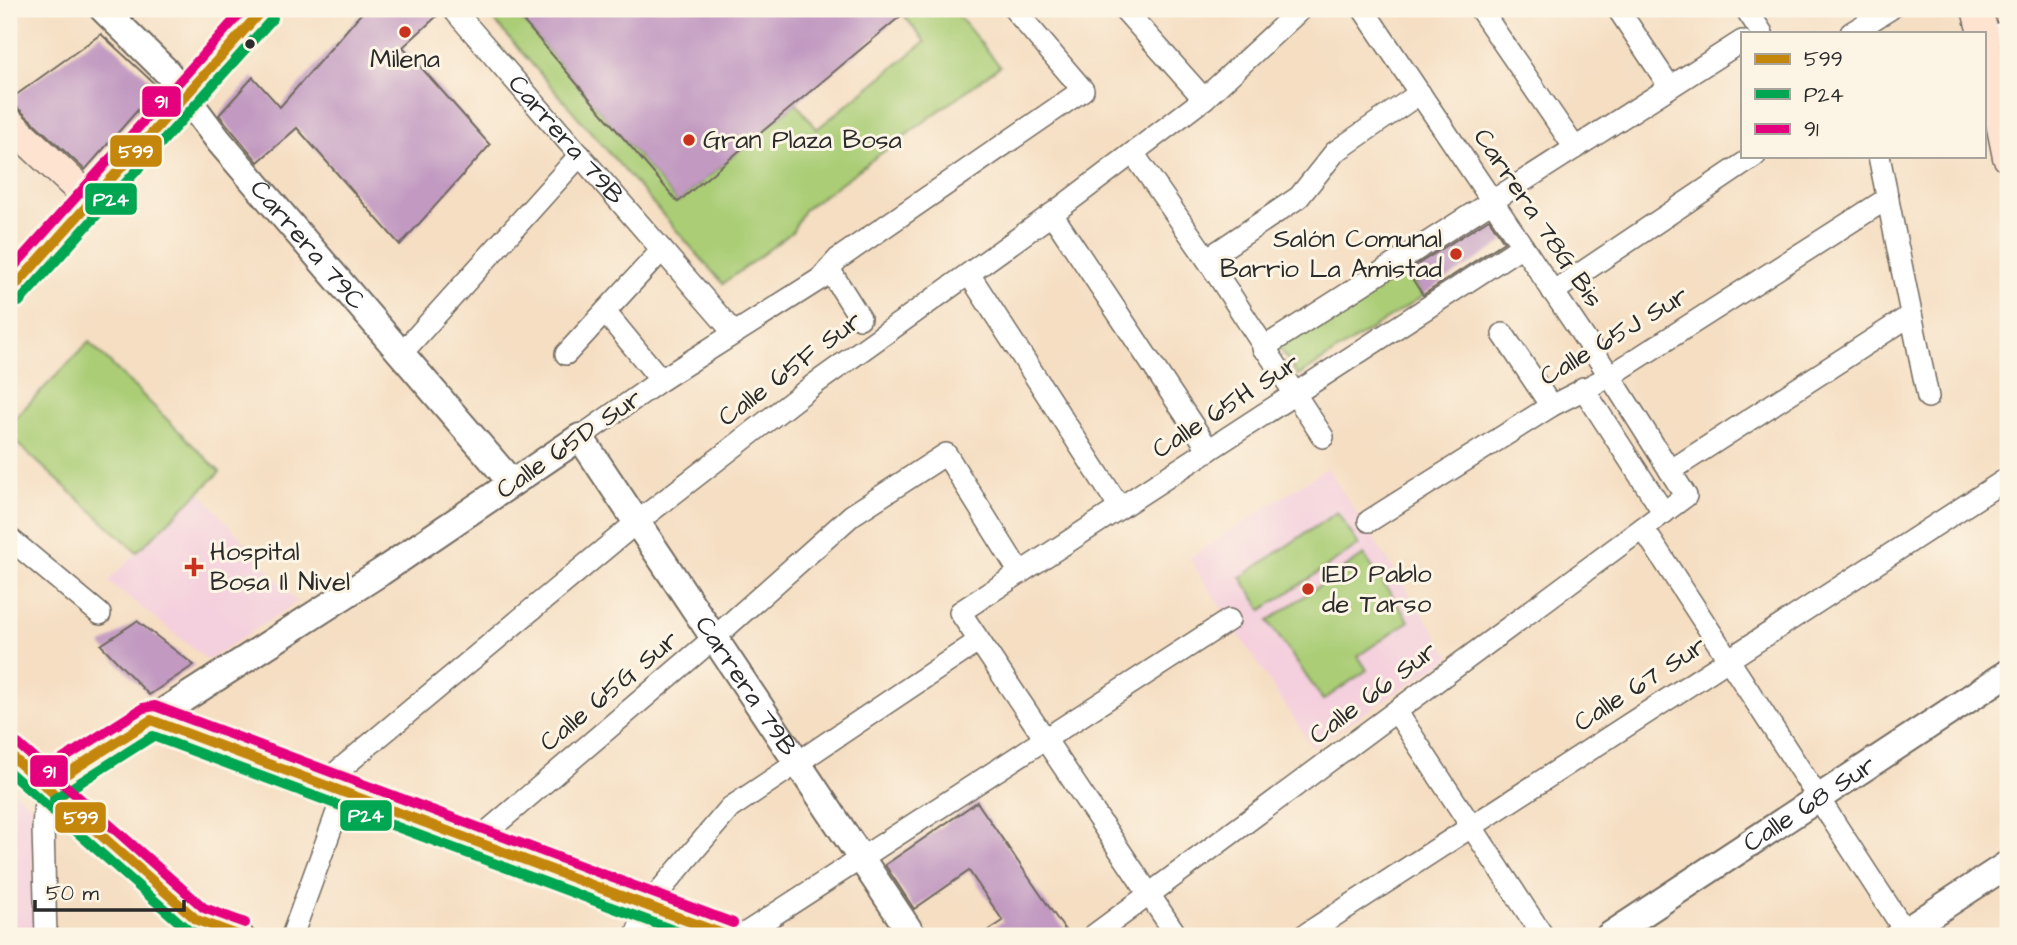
<svg xmlns="http://www.w3.org/2000/svg" width="2017" height="945" viewBox="0 0 2017 945" font-family="'Architects Daughter',sans-serif">
<style>
.built{fill:#f4cfdd}
.green{fill:#aacd76;stroke:#6a7c50;stroke-width:2}
.building{fill:#c199c1}
.lines{fill:none;stroke-linecap:round;stroke-linejoin:round}
.minor-casing{stroke:#726a60;stroke-width:24}
.tertiary-casing{stroke:#726a60;stroke-width:30}
.secondary-casing{stroke:#726a60;stroke-width:33}
.minor{stroke:#fff;stroke-width:21}
.tertiary{stroke:#fff;stroke-width:26}
.secondary{stroke:#fee3d1;stroke-width:30}
.bus-1-casing{stroke:#fcf5e5;stroke-width:16}
.bus-2-casing{stroke:#fcf5e5;stroke-width:16}
.bus-3-casing{stroke:#fcf5e5;stroke-width:16}
.bus-1{stroke:#c4870b;stroke-width:10}
.bus-2{stroke:#00a651;stroke-width:10}
.bus-3{stroke:#e5007d;stroke-width:10}
.poi-dot{fill:#c8321e;stroke:#fcf5e5;stroke-width:2.5}
.bus-dot{fill:#2b2b2b;stroke:#fcf5e5;stroke-width:2.5}
.labels{text-anchor:middle;dominant-baseline:central;stroke-width:6;stroke-linejoin:round;paint-order:stroke}
.poi-label{font-size:26px;fill:#2b2b2b;stroke:#fcf5e5;text-anchor:start}
.street-label{font-size:26px;fill:#2b2b2b;stroke:#fcf5e5}
.line-badge{stroke:#fcf5e5;stroke-width:2.5}
.badge-label{font-size:19px;text-anchor:middle;font-weight:bold;fill:#fff}
</style>
<rect width="100%" height="100%" fill="#fcf5e5"/>
<filter id="ink" filterUnits="userSpaceOnUse"><feTurbulence type="fractalNoise" baseFrequency=".0143" numOctaves="2"/><feDisplacementMap in="SourceGraphic" scale="14" xChannelSelector="R" yChannelSelector="G"/><feConvolveMatrix kernelMatrix="1 2 1 2 8 2 1 2 1" color-interpolation-filters="sRGB"/></filter>
<filter id="wash" filterUnits="userSpaceOnUse"><feTurbulence type="fractalNoise" baseFrequency=".00686" numOctaves="4" result="noise"/><feDisplacementMap in="SourceGraphic" scale="28" xChannelSelector="R" yChannelSelector="G"/><feGaussianBlur stdDeviation="1.57" result="paint"/><feColorMatrix in="noise" values="0 0 0 0 0 0 0 0 0 0 0 0 0 0 0 0 0 1.4 0 .05"/><feComposite in="paint" operator="in"/></filter>
<g filter="url(#wash)">
<rect width="100%" height="100%" fill="#f5dec2"/>
<g class="built">
<path d="M 1327,468 L 1451,657 L 1312,747 L 1189,558 Z"/>
<path d="M 200,492 L 297,602 L 208,660 L 108,581 Z"/>
<path d="M 9,788 L 32,806 L 34,936 L 9,936 Z"/>
</g>
<g class="green">
<path d="M 484,9 L 513,9 L 678,202 L 796,103 L 817,129 L 925,42 L 899,9 L 953,9 L 1000,66 L 804,210 L 792,232 L 723,284 Z"/>
<path d="M 1404,266 L 1423,296 L 1298,376 L 1279,347 Z"/>
<path d="M 89,342 L 220,472 L 137,552 L 9,436 L 9,424 Z"/>
<path d="M 1337,512 L 1359,545 L 1262,610 L 1241,577 Z"/>
<path d="M 1364,555 L 1409,621 L 1358,656 L 1367,670 L 1323,700 L 1268,621 Z"/>
</g>
<g id="blocks">
<g class="building">
<path d="M 365,9 L 429,9 L 436,17 L 403,47 L 490,145 L 400,245 L 297,128 L 258,162 L 219,115 L 253,77 L 280,107 Z"/>
<path d="M 513,9 L 909,9 L 678,202 Z"/>
<path d="M 101,34 L 158,87 L 85,170 L 9,100 Z"/>
<path d="M 1489,219 L 1504,242 L 1423,295 L 1407,271 Z"/>
<path d="M 137,621 L 194,665 L 149,695 L 101,645 Z"/>
<path d="M 977,802 L 1069,936 L 980,936 L 1003,921 L 969,871 L 914,909 L 885,865 Z"/>
</g>
</g>
</g>
<g filter="url(#ink)">
<use href="#blocks" fill-opacity="0" stroke="#726a60" stroke-width="2"/>
<g class="lines">
<defs>
<g id="minor">
<path id="s1" d="M 453,9 L 734,333"/>
<path d="M 1124,9 L 1204,99"/>
<path d="M 1480,9 L 1575,148"/>
<path d="M 1618,9 L 1670,87"/>
<path d="M 1746,9 L 1762,33"/>
<path d="M 1851,33 L 1890,9"/>
<path d="M 1984,37 L 2008,32"/>
<path d="M 1133,153 L 1207,259 L 1323,437"/>
<path d="M 1879,156 L 1928,397"/>
<path d="M 1052,214 L 1209,450"/>
<path d="M 1207,259 L 1299,197 L 1335,152 L 1420,93"/>
<path d="M 829,269 L 860,318"/>
<path d="M 969,274 L 1120,508"/>
<path d="M 1553,292 L 1755,156"/>
<path d="M 605,312 L 661,380"/>
<path d="M 1503,334 L 1551,406"/>
<path d="M 1263,348 L 1742,41"/>
<path d="M 401,354 L 580,155"/>
<path d="M 566,354 L 662,250"/>
<path d="M 1583,388 L 1664,513"/>
<path d="M 580,437 L 661,380 L 820,279 L 838,259 L 1083,90 L 1014,9"/>
<path d="M 1670,471 L 1911,315"/>
<path d="M 1369,521 L 1551,406 L 1610,376 L 1888,198"/>
<path d="M 1643,528 L 1908,936"/>
<path d="M 9,538 L 100,614"/>
<path d="M 1396,711 L 1543,936"/>
<path d="M 321,785 L 637,522 L 816,383 L 1052,214 L 1204,99 L 1301,9"/>
<path d="M 46,787 L 43,828 L 46,936"/>
<path d="M 475,842 L 714,638 L 852,515 L 946,454 L 1020,573"/>
<path d="M 292,936 L 344,793"/>
<path d="M 636,936 L 646,907 L 730,808 L 979,641"/>
<path d="M 741,936 L 1229,620"/>
<path d="M 1093,936 L 1686,496 L 1610,376 L 1363,9"/>
<path d="M 1177,936 L 960,612 L 1522,246"/>
<path d="M 1303,936 L 2008,478"/>
</g>
<g id="tertiary">
<path id="s2" d="M 103,9 L 167,72 L 219,141 L 512,483"/>
<path d="M 9,293 L 92,201"/>
<path d="M 151,720 L 728,936"/>
<path d="M 9,754 L 197,920 L 240,936"/>
<path id="s3" d="M 46,787 L 381,572 L 580,437 L 913,936"/>
<path id="s4" d="M 1609,936 L 2008,673"/>
<path d="M 1898,936 L 2008,864"/>
</g>
<g id="secondary">
<path d="M 1977,9 L 1983,33"/>
<path d="M 1984,39 L 2008,157"/>
<path d="M 9,123 L 92,201 L 263,9"/>
</g>
</defs>
<use href="#minor" class="minor-casing"/>
<use href="#tertiary" class="tertiary-casing"/>
<use href="#secondary" class="secondary-casing"/>
<use href="#minor" class="minor"/>
<use href="#tertiary" class="tertiary"/>
<use href="#secondary" class="secondary"/>
<defs>
<g id="bus-1">
<path d="M 9,293 L 263,9"/>
<path d="M 9,754 L 197,920 L 240,936"/>
<path d="M 46,787 L 151,720 L 728,936"/>
</g>
<g id="bus-2">
<path d="M 19,302 L 273,18"/>
<path d="M 9,772 L 188,930 L 201,936"/>
<path d="M 54,799 L 153,736 L 689,936"/>
</g>
<g id="bus-3">
<path d="M 9,272 L 244,9"/>
<path d="M 18,744 L 204,908 L 245,923"/>
<path d="M 38,775 L 143,708 L 155,706 L 733,923"/>
</g>
</defs>
<use href="#bus-1" class="bus-1-casing"/>
<use href="#bus-2" class="bus-2-casing"/>
<use href="#bus-3" class="bus-3-casing"/>
<use href="#bus-1" class="bus-1"/>
<use href="#bus-2" class="bus-2"/>
<use href="#bus-3" class="bus-3"/>
</g>
</g>
<g class="poi-dot">
<circle cx="405" cy="32" r="7"/>
<circle cx="689" cy="140" r="7"/>
<circle cx="1456" cy="254" r="7"/>
<path d="M190.5 556.5h7v7h7v7h-7v7h-7v-7h-7v-7h7z"/>
<circle cx="1308" cy="589" r="7"/>
</g>
<circle class="bus-dot" cx="250" cy="44" r="6"/>
<g class="labels">
<g class="poi-label">
<text x="405" y="59" text-anchor="middle">Milena</text>
<text x="703" y="140">Gran Plaza Bosa</text>
<text x="1442" y="239" text-anchor="end">Salón Comunal<tspan x="1442" dy="30">Barrio La Amistad</tspan></text>
<text x="210" y="552">Hospital<tspan x="210" dy="30">Bosa Il Nivel</tspan></text>
<text x="1322" y="574">IED Pablo<tspan x="1322" dy="30">de Tarso</tspan></text>
</g>
<g class="street-label">
<text stroke="none"><textPath href="#s1" startOffset="173">Carrera 79B</textPath></text>
<text transform="translate(1538 218) rotate(56)">Carrera 78G Bis</text>
<text stroke="none"><textPath href="#s2" startOffset="313">Carrera 79C</textPath></text>
<text transform="translate(1614 336) rotate(-31)">Calle 65J Sur</text>
<text transform="translate(790 369) rotate(-37)">Calle 65F Sur</text>
<text transform="translate(1226 406) rotate(-33)">Calle 65H Sur</text>
<text transform="translate(569 444) rotate(-35)">Calle 65D Sur</text>
<text transform="translate(1640 684) rotate(-33)">Calle 67 Sur</text>
<text stroke="none"><textPath href="#s3" startOffset="938">Carrera 79B</textPath></text>
<text transform="translate(609 691) rotate(-40)">Calle 65G Sur</text>
<text transform="translate(1373 693) rotate(-37)">Calle 66 Sur</text>
<text stroke="none"><textPath href="#s4" startOffset="240">Calle 68 Sur</textPath></text>
</g>
</g>
<g class="line-badge">
<rect x="141" y="85" width="41" height="33" rx="7" fill="#e5007d"/>
<rect x="109" y="134" width="54" height="34" rx="7" fill="#c4870b"/>
<rect x="84" y="182" width="54" height="34" rx="7" fill="#00a651"/>
<rect x="29" y="754" width="40" height="34" rx="7" fill="#e5007d"/>
<rect x="339" y="799" width="54" height="33" rx="7" fill="#00a651"/>
<rect x="54" y="801" width="53" height="33" rx="7" fill="#c4870b"/>
</g>
<g class="badge-label">
<text x="161" y="108">91</text>
<text x="136" y="158">599</text>
<text x="111" y="206">P24</text>
<text x="49" y="778">91</text>
<text x="366" y="822">P24</text>
<text x="81" y="824">599</text>
</g>
<rect width="2017" height="945" fill="none" stroke="#fcf5e5" stroke-width="35"/>
<rect x="1741" y="32" width="245" height="126" fill="#fcf5e5" stroke="#a8a49b" stroke-width="2"/>
<rect x="1755" y="54" width="35" height="10" fill="#c4870b" stroke="#a8a49b" stroke-width="2"/>
<text x="1804" y="66" font-size="21" fill="#2b2b2b">599</text>
<rect x="1755" y="89" width="35" height="10" fill="#00a651" stroke="#a8a49b" stroke-width="2"/>
<text x="1804" y="102" font-size="21" fill="#2b2b2b">P24</text>
<rect x="1755" y="124" width="35" height="10" fill="#e5007d" stroke="#a8a49b" stroke-width="2"/>
<text x="1804" y="136" font-size="21" fill="#2b2b2b">91</text>
<path d="M35 900v10h149v-10" fill="none" stroke="#2b2b2b" stroke-width="3.5"/>
<text x="46" y="900" font-size="21" fill="#2b2b2b" stroke="#fcf5e5" stroke-width="5" paint-order="stroke">50 m</text>
</svg>
